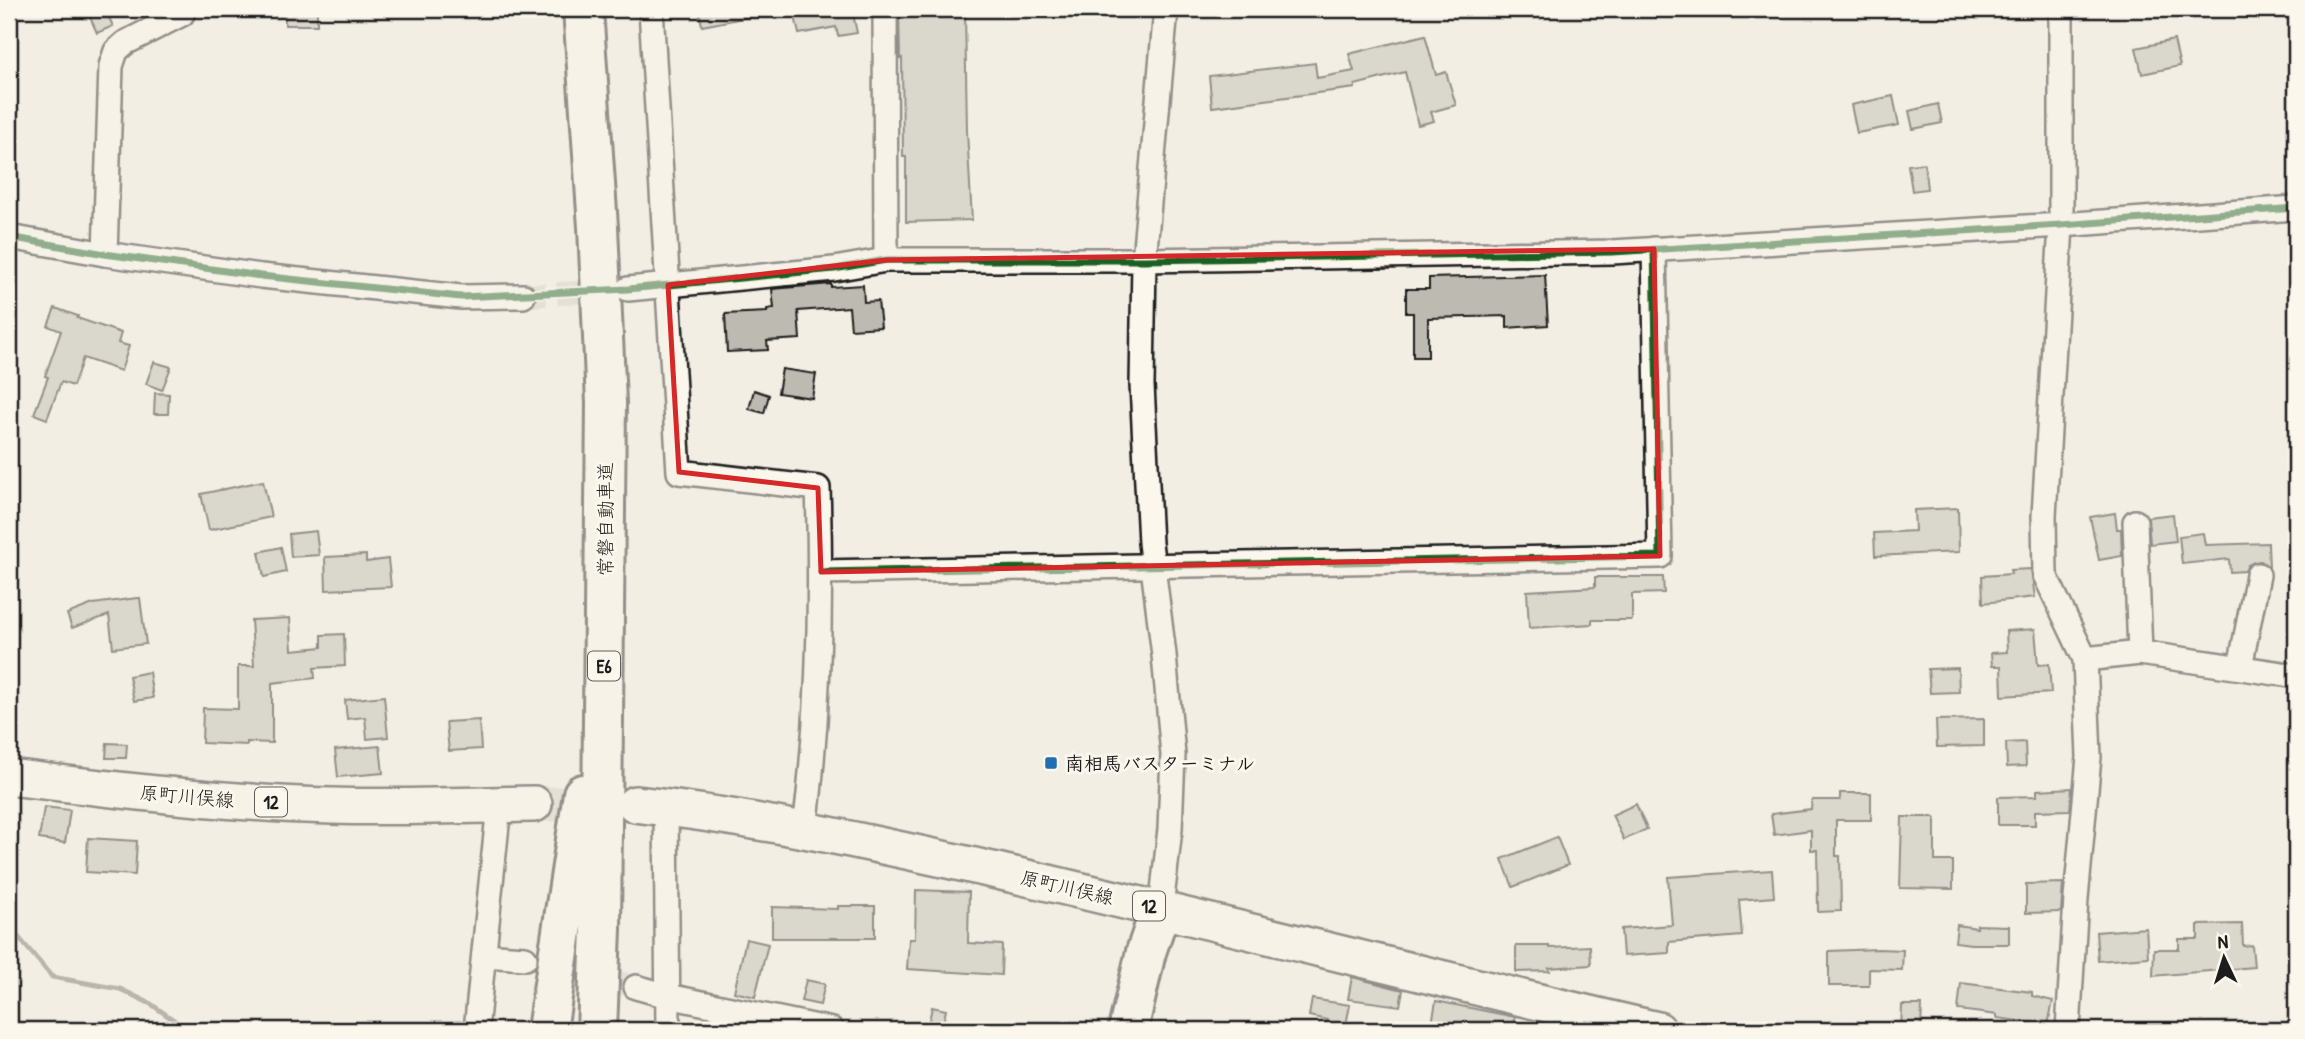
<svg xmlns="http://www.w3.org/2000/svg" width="2305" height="1039" viewBox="0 0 2305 1039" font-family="'Patrick Hand','Klee One',sans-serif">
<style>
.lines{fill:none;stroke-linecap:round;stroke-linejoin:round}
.stream{stroke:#716f6b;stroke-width:5}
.building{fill:#bdbab1;stroke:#1c1c1c;stroke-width:2}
.minor-tunnel{stroke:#d2cec6;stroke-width:23;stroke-dasharray:23 11;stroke-linecap:butt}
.primary-tunnel{stroke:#d2cec6;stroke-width:35;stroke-dasharray:35 18;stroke-linecap:butt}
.minor-casing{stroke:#1c1c1c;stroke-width:28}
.primary-casing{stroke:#1c1c1c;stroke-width:40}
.motorway-casing{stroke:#1c1c1c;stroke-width:44}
.minor{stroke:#fbf7ec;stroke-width:23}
.primary{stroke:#fbf7ec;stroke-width:35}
.motorway{stroke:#fbf7ec;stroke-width:38}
.cycleway-casing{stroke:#fbf7ec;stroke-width:11}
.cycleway{stroke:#1b5e20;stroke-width:7}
.marked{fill:none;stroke:#d62828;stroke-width:5;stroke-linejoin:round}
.poi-dot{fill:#1f6fb2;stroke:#fbf7ec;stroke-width:2.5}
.labels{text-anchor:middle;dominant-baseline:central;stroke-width:6;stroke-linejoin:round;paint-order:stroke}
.shield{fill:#fbf7ec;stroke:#5f5e5a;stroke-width:2}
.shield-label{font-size:18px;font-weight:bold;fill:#1c1c1c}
.street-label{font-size:19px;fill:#1c1c1c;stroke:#fbf7ec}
.poi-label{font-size:19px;font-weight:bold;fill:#1c1c1c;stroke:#fbf7ec;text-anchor:start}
</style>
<rect width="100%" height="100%" fill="#f2eee4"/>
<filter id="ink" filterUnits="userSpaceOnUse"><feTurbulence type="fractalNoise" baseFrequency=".0143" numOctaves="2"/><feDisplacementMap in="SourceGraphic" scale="14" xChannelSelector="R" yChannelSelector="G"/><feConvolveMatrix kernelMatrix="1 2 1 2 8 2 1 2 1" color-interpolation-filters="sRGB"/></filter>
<g filter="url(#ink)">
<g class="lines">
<g class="stream">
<path d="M 9,926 L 52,977 L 120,989 L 151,1004 L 188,1030"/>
<path d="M 9,1029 L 10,1030"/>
</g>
</g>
<g class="building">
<path d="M 102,9 L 105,9 L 113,26 L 97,33 L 89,15 Z"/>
<rect x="285" y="9" width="32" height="16"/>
<path d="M 699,9 L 753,9 L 754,16 L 702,26 Z"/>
<path d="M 809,9 L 852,9 L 857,33 L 838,36 L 836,27 L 799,34 L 794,12 Z"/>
<path d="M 899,9 L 965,9 L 967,131 L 972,220 L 906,222 L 906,157 L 903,157 L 902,58 L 900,59 Z"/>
<path d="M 1425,35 L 1436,75 L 1446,72 L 1456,105 L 1431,112 L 1434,121 L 1418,125 L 1405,72 L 1355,85 L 1355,88 L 1212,107 L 1209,76 L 1315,63 L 1317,78 L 1354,71 L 1349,54 Z"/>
<path d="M 2174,40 L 2180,66 L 2142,74 L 2136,48 Z"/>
<path d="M 1893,96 L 1899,125 L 1857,133 L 1851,105 Z"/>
<path d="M 1938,104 L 1942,123 L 1913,129 L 1909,111 Z"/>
<path d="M 1924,163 L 1927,189 L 1912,191 L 1908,165 Z"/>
<path d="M 1545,275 L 1548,325 L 1507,328 L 1507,316 L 1428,318 L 1428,357 L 1413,357 L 1413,313 L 1406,313 L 1406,289 L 1429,289 L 1429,278 Z"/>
<path d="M 831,284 L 831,287 L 863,285 L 864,302 L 878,301 L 881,327 L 851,329 L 849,307 L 798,311 L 800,339 L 767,341 L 768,350 L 727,352 L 725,314 L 767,312 L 767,309 L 774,308 L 772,289 Z"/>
<path d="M 55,308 L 78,316 L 77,318 L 121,333 L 118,343 L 129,346 L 121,371 L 83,358 L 73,386 L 61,382 L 47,419 L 34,414 L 48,377 L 45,376 L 61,331 L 48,326 Z"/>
<path d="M 154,362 L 171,367 L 162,390 L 146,384 Z"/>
<path d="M 782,369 L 816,374 L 812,398 L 778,393 Z"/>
<path d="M 754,390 L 769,395 L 764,413 L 749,409 Z"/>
<path d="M 155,393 L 169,394 L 168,414 L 154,414 Z"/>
<path d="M 263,481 L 271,517 L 209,530 L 201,494 Z"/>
<path d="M 1958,508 L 1959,552 L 1875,556 L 1874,533 L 1915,531 L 1914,510 Z"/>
<path d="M 2115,513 L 2117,529 L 2121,529 L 2122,556 L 2099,560 L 2090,517 Z"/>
<path d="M 2173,514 L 2176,541 L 2150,544 L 2148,517 Z"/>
<path d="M 316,531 L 319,555 L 291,557 L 289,534 Z"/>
<path d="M 2203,533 L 2205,545 L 2268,543 L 2269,567 L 2261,561 L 2254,562 L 2248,565 L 2245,571 L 2230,572 L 2229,559 L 2182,564 L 2179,536 Z"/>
<path d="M 281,547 L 286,572 L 264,577 L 259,552 Z"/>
<path d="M 366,555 L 366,562 L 388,559 L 391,587 L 326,590 L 325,557 Z"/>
<path d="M 2031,569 L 2035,597 L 1983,603 L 1982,576 L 2011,574 L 2010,570 Z"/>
<path d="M 1595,577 L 1663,577 L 1664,593 L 1632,594 L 1632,620 L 1592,620 L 1592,624 L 1529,628 L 1527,591 L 1595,587 Z"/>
<path d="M 137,598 L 140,598 L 146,644 L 113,648 L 109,615 L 72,628 L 67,614 L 93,604 Z"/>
<path d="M 290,618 L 292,650 L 322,647 L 322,635 L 344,634 L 345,666 L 314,668 L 315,678 L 272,683 L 272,743 L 247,742 L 247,745 L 202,743 L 203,708 L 238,709 L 238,666 L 254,666 L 251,620 Z"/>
<path d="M 2035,629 L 2038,665 L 2049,664 L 2051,693 L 2002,696 L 2001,666 L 1992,666 L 1991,653 L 2007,652 L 2006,631 Z"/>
<path d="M 1958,668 L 1959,692 L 1930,693 L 1928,669 Z"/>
<path d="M 149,672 L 153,698 L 134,701 L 129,676 Z"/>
<path d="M 384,696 L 388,737 L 367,739 L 365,717 L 347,719 L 345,700 Z"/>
<path d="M 1984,719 L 1984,746 L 1937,747 L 1936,720 Z"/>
<path d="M 479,720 L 481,749 L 449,751 L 446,722 Z"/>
<path d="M 2025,742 L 2026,766 L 2007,767 L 2006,743 Z"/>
<path d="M 107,743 L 127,744 L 126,758 L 106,758 Z"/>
<path d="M 380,746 L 383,773 L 338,777 L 335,750 Z"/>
<path d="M 2072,788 L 2070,810 L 2035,811 L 2035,825 L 1998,825 L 1998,797 L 2037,796 L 2037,790 Z"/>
<path d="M 1840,793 L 1871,793 L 1871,820 L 1836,820 L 1836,856 L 1840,856 L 1841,911 L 1818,912 L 1817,850 L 1811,850 L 1811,830 L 1774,835 L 1771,814 L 1811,809 L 1812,800 L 1840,800 Z"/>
<path d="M 1636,804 L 1647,829 L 1624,840 L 1612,815 Z"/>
<path d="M 44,807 L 70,810 L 65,843 L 39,839 Z"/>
<path d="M 1902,817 L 1935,817 L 1935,861 L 1953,861 L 1953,889 L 1900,888 Z"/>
<path d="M 1557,837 L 1568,865 L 1513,887 L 1502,859 Z"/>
<path d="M 88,838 L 137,841 L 135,875 L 86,872 Z"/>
<path d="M 1772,870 L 1774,897 L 1739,900 L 1742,936 L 1669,942 L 1669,953 L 1623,956 L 1621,929 L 1672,925 L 1668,877 Z"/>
<path d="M 2063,883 L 2061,912 L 2026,913 L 2026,884 Z"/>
<path d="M 916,890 L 969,892 L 968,943 L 1002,945 L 1001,975 L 907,969 L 909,939 L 915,939 Z"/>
<path d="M 838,906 L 875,906 L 875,938 L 772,938 L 772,907 L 838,909 Z"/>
<path d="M 2242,924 L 2243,946 L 2252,945 L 2254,967 L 2153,976 L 2154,949 L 2179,949 L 2179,939 L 2198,939 L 2198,925 Z"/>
<path d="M 1957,925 L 1977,928 L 1977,925 L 2009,926 L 2009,944 L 1971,944 L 1955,942 Z"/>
<path d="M 2146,928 L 2148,957 L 2098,961 L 2096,932 Z"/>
<path d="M 746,939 L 768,944 L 755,997 L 734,992 Z"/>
<path d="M 1516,946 L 1549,946 L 1549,948 L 1590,946 L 1591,965 L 1549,968 L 1550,971 L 1516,972 Z"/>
<path d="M 1878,949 L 1903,950 L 1902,970 L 1869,969 L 1869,986 L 1829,986 L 1829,951 Z"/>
<path d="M 1352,977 L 1403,990 L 1400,1006 L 1348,999 Z"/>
<path d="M 806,980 L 825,984 L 820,1005 L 801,1001 Z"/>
<path d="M 1961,983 L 2032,992 L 2032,996 L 2053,1001 L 2048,1025 L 1997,1018 L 1997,1015 L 1958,1010 Z"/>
<path d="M 1312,999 L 1350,1005 L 1345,1030 L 1325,1030 L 1327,1020 L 1309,1016 Z"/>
<path d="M 1436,1001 L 1515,1017 L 1513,1030 L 1431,1029 Z"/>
<path d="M 1902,1005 L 1922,1005 L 1921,1030 L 1901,1029 Z"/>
<path d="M 932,1007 L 946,1010 L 942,1028 L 928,1025 Z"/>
</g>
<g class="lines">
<g class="minor-tunnel">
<path d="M 523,296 L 611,290"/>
<path d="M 545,963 L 636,987"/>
</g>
<path class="primary-tunnel" d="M 534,804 L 611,804"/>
<defs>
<g id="minor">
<path d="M 651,9 L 679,472 L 818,488 C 822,602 819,716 805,829"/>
<path d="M 885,9 L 886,260"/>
<path d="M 2061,9 L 2061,225 L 2044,516 L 2045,575 L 2085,659 L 2089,757 L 2076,899 L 2068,1030"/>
<path d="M 9,237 L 105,254 L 261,276 L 461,297 L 523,296"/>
<path d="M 105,254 L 111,66 L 116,51 L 125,43 L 182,14 L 184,9"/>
<path d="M 628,289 L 834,269 L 886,260 L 1144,260 L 1612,252 L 2061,225 L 2296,208"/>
<path d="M 2135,522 L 2140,653"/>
<path d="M 821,572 L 1660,556 L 1654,249"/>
<path d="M 2085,659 L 2140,653 L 2296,676"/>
<path d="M 2240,667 L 2258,575"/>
<path d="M 666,807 L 668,1030"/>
<path d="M 1161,908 L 1170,829 L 1173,755 L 1164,655 L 1150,543 L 1142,385 L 1144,260 L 1166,9"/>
<path d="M 484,955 L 525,958"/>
<path d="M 636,987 L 668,996 L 832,1030"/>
<path d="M 476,1030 L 499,805"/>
</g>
<g id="primary">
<path d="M 9,777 C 116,790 223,803 332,806 C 399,808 466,805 534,804"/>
<path d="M 635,804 C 762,818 885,846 1010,874 C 1226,924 1441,980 1658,1030"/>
</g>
<g id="motorway">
<path d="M 583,9 L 598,227 L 606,403 L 601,929 L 597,1030"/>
<path d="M 547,1030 L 583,794"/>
<path d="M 1128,1030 L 1146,952 L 1161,908"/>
</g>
</defs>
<use href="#minor" class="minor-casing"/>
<use href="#primary" class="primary-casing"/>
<use href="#motorway" class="motorway-casing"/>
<use href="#minor" class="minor"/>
<use href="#primary" class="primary"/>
<use href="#motorway" class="motorway"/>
<defs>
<g id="cycleway">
<path d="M 9,237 L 105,254 L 261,276 L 461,297 L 628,289 L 834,269 L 886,260 L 1144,260 L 1612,252 L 2061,225 L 2296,208"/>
<path d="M 821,572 L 1660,556 L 1654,249"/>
</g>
</defs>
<use href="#cycleway" class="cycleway-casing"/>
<use href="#cycleway" class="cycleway"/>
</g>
</g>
<path d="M0 0H2305V1039H0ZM 1654,249 L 1660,556 L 821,572 L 818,488 L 679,472 L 668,285 L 886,260 Z" fill="#f2eee4" fill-opacity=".55" fill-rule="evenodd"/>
<path class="marked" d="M 1654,249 L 1660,556 L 821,572 L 818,488 L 679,472 L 668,285 L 886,260 Z"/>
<rect class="poi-dot" x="1044" y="756" width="14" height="14" rx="3.5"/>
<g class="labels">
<g class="shield">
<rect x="588" y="651.5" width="32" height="29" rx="5"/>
<rect x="255" y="787.5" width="32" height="29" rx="5"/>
<rect x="1133" y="891.5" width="32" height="29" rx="5"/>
</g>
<g class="shield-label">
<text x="604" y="666">E6</text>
<text x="271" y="802">12</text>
<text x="1149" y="906">12</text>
</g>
<g class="street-label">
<text transform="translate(605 519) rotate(-90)">常磐自動車道</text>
<text transform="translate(187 796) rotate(5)">原町川俣線</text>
<text transform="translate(1067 887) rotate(13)">原町川俣線</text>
</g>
<g class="poi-label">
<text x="1065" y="763">南相馬バスターミナル</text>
</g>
</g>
<rect width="2305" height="1039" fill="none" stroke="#fbf7ec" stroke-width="35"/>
<rect x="18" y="18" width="2270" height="1004" fill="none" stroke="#1c1c1c" stroke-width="2.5" filter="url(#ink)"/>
<g transform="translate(2224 958) rotate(356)" stroke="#fbf7ec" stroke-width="5" paint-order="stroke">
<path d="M0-5L12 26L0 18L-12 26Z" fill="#1c1c1c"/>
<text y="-10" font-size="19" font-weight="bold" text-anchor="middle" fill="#1c1c1c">N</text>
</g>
</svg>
